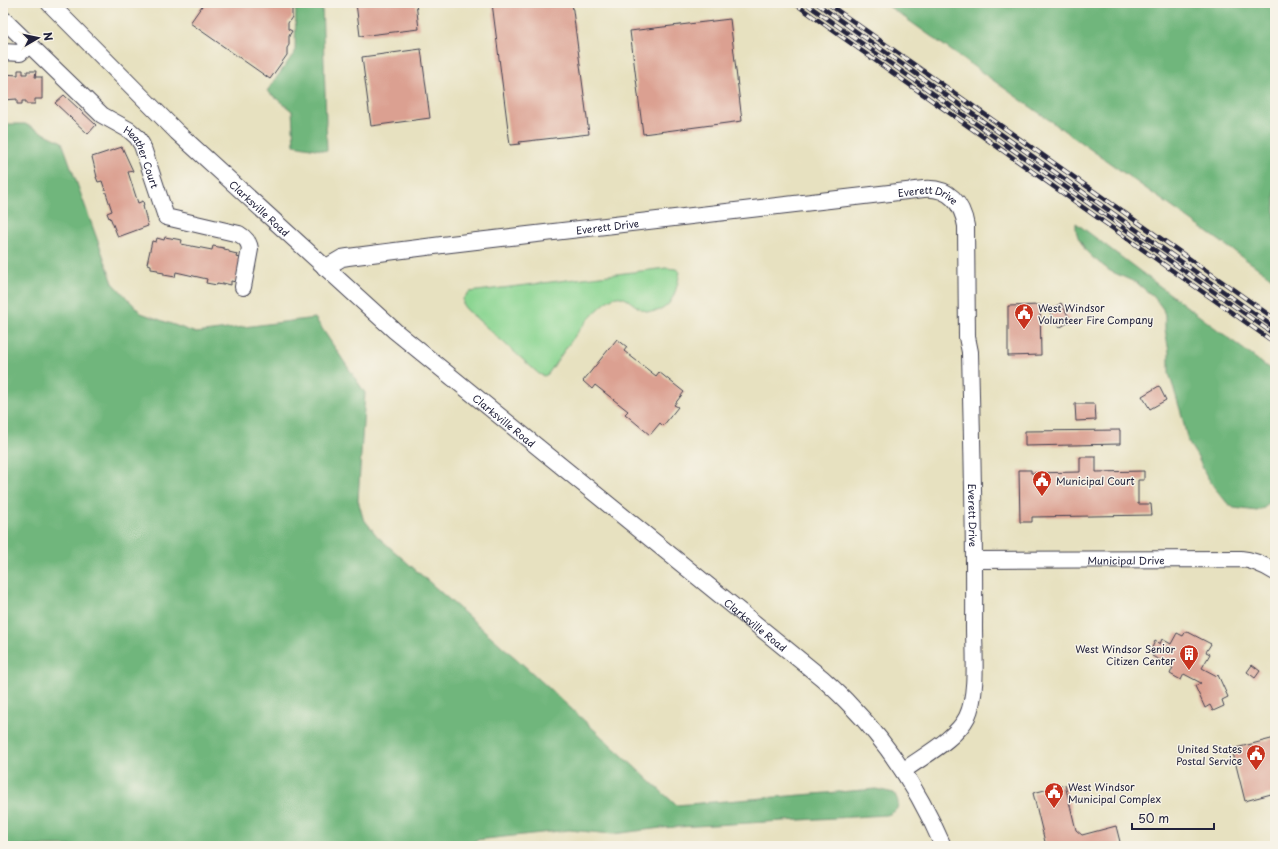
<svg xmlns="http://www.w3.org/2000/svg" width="1278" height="849" viewBox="0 0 1278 849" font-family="'Playpen Sans',sans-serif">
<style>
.green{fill:#8ad591;stroke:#567c66}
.forest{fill:#6fb67b;stroke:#486c5b}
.building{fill:#dba091}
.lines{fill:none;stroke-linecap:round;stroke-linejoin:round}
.minor-casing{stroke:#403f4f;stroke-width:18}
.minor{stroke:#fff;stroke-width:16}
.rail-casing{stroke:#22223b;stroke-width:4.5}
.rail{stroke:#f7f3e8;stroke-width:3;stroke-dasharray:9;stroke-linecap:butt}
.labels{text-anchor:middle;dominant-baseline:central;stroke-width:3;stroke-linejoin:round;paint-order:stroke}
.street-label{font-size:10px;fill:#22223b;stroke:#f7f3e8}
.poi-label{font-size:10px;fill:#22223b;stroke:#f7f3e8;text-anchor:start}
</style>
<rect width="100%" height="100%" fill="#f7f3e8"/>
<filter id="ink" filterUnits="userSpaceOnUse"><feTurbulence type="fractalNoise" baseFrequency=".025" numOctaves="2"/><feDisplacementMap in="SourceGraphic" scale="8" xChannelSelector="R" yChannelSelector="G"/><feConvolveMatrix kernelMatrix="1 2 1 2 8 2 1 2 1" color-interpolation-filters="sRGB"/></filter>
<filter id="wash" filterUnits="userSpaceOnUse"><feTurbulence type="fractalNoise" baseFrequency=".012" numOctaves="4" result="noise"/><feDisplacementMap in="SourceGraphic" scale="16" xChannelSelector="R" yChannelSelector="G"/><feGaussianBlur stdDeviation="0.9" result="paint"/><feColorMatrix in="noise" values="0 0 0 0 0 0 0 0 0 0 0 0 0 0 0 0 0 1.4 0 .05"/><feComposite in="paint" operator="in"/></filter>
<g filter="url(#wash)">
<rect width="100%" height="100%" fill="#e7e1c0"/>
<path class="green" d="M 666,268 L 676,269 L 680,272 C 677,286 674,307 657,311 C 636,316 629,291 613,298 C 609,299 606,303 603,305 C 581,324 565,350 548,374 L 544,376 L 539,374 L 466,309 L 463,305 L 463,299 L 469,292 Z"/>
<g class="forest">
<path d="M 296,3 L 322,3 L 327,151 L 294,145 L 292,111 L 267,91 L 295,52 Z"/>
<path d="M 884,3 L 1275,3 L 1275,280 Z"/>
<path d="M 3,124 L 25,124 L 62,142 L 113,283 L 141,313 L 196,333 L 315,318 L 365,393 L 358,500 L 363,518 L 377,536 L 528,669 L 676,805 L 876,789 L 894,793 C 901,804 899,811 887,815 L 661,828 L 613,834 L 569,830 L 476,840 L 469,846 L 3,846 Z"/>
<path d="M 1076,223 L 1275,373 L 1275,494 L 1264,508 L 1257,511 L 1242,509 L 1234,508 L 1228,504 L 1214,487 L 1206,475 L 1197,456 L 1188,442 L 1182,416 L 1169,373 L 1169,352 L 1165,329 L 1165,316 L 1163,309 L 1154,297 L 1137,283 L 1110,271 L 1092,257 L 1086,251 L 1078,237 L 1076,230 Z"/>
</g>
<g id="blocks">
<g class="building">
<path d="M 204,3 L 292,3 L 292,17 L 288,23 L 288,29 L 292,31 L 289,36 L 289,45 L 287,48 L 287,55 L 270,79 L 190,23 Z"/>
<path d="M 356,3 L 416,3 L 419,29 L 360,36 Z"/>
<path d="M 492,3 L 572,3 L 589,134 L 519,142 L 520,144 L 510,145 Z"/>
<path d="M 730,19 L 742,121 L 643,134 L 630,31 Z"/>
<path d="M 421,49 L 430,118 L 371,126 L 362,57 Z"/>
<path d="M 18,70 L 23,70 L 23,74 L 27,74 L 27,71 L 36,71 L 35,77 L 42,77 L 42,99 L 35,99 L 35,104 L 26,104 L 26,101 L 22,101 L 22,104 L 17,104 L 17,99 L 3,100 L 3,74 L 18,75 Z"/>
<path d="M 64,95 L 96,125 L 88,134 L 55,103 Z"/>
<path d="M 122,147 L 133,171 L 128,172 L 138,203 L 143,201 L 144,206 L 143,206 L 148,226 L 118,237 L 110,217 L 109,218 L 107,213 L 112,211 L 102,181 L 98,182 L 96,177 L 97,177 L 92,157 Z"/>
<path d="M 165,237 L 182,240 L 181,244 L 212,250 L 213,246 L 224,248 L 224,249 L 229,250 L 229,252 L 237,254 L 236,257 L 241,258 L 236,282 L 231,281 L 231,285 L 223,283 L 223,285 L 217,284 L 217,285 L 206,283 L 207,279 L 176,272 L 175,277 L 164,275 L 164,273 L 158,272 L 158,270 L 151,269 L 151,265 L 147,264 L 152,241 L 156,242 L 157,238 L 164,240 Z"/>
<path d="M 1061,303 L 1071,321 L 1059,328 L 1049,311 Z"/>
<path d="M 1040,305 L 1041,355 L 1008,356 L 1008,306 Z"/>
<path d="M 617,339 L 627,347 L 624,351 L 656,376 L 659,372 L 684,392 L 674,405 L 678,407 L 663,426 L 660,423 L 650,435 L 625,414 L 628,411 L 595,385 L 592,389 L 583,381 Z"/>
<path d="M 1159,386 L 1166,400 L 1150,409 L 1142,396 Z"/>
<path d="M 1075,404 L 1095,404 L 1096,420 L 1076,421 Z"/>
<path d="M 1120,430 L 1120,444 L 1025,446 L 1025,431 Z"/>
<path d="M 1080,457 L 1096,457 L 1096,472 L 1144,471 L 1144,480 L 1138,480 L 1138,504 L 1151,504 L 1152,515 L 1032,517 L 1032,522 L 1020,522 L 1019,470 L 1031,470 L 1031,473 L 1080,472 Z"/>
<path d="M 1186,631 L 1211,644 L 1206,652 L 1210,654 L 1202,668 L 1217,676 L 1218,675 L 1228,697 L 1222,700 L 1224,706 L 1213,711 L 1210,705 L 1205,708 L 1195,686 L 1201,683 L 1184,674 L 1181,680 L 1170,674 L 1173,667 L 1152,656 L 1155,652 L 1151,650 L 1155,641 L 1160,644 L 1162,639 L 1171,644 L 1177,633 L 1183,636 Z"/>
<path d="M 1252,665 L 1260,671 L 1255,678 L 1247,672 Z"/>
<path d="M 1275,738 L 1275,793 L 1245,801 L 1232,749 Z"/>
<path d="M 1065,785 L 1076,830 L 1082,835 L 1116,826 L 1121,846 L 1046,846 L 1033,793 Z"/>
</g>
</g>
</g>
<g filter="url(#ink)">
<use href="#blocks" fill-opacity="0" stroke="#403f4f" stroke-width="1"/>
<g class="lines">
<defs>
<g id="minor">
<path id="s1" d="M 49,3 L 177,132 L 395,331 L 822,678 C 832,687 842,696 851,706 C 890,746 921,795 943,846"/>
<path id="s2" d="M 3,19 L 102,115 L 129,130 L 137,137 L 142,145 L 166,217 L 239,234 C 246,238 249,242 250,249 L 243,287"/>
<path d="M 3,52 L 20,53 L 30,44"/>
<path id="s3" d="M 325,268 L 342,258 L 348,257 L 442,245 L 924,189 C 949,187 962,203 966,226 L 967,337 L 970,352 C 972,444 975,536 974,627 C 974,653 978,694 967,717 C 956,739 923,756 903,771"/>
<path id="s4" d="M 975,560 L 1241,559 C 1254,560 1264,565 1275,572"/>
</g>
</defs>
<use href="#minor" class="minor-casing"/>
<use href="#minor" class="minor"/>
<defs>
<g id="rail">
<path d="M 794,3 L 1275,343"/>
<path d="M 805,3 L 1275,335"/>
<path d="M 816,3 L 1275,328"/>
<path d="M 827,3 L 1275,319"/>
</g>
</defs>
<use href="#rail" class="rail-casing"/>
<use href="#rail" class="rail"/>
</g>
</g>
<defs>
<symbol id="civic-pin" viewBox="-11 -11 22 30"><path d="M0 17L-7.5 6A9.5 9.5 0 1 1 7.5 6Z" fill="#c8321e" stroke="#f7f3e8"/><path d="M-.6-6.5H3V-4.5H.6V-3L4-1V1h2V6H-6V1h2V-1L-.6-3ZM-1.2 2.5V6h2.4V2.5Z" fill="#fff"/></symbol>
<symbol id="building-pin" viewBox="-11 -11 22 30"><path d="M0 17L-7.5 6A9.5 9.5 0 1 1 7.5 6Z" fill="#c8321e" stroke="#f7f3e8"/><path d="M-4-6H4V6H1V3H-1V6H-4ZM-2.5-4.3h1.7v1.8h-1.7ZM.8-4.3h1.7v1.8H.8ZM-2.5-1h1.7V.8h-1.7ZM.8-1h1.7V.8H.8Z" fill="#fff"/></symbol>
</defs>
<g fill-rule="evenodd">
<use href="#civic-pin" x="1013" y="302" width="22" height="30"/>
<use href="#civic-pin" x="1031" y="469" width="22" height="30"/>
<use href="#building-pin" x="1178" y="643" width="22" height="30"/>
<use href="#civic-pin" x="1245" y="743" width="22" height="30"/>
<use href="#civic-pin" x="1043" y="781" width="22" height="30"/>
</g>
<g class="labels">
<g class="street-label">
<text stroke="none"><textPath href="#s2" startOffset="199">Heather Court</textPath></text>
<text stroke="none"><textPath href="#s3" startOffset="611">Everett Drive</textPath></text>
<text stroke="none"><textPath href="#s1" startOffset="294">Clarksville Road</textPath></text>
<text stroke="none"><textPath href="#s3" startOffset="287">Everett Drive</textPath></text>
<text stroke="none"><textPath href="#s1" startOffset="618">Clarksville Road</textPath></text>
<text stroke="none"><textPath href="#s3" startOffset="958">Everett Drive</textPath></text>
<text stroke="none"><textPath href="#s4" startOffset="151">Municipal Drive</textPath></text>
<text stroke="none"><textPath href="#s1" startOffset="942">Clarksville Road</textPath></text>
</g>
<g class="poi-label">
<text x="1038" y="307">West Windsor<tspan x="1038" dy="12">Volunteer Fire Company</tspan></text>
<text x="1056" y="480">Municipal Court</text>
<text x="1175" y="648" text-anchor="end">West Windsor Senior<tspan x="1175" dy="12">Citizen Center</tspan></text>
<text x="1242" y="748" text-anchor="end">United States<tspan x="1242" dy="12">Postal Service</tspan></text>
<text x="1068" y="786">West Windsor<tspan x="1068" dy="12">Municipal Complex</tspan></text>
</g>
</g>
<rect width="1278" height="849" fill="none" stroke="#f7f3e8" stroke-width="16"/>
<g transform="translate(38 38) rotate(81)" stroke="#f7f3e8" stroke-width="3" paint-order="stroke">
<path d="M0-3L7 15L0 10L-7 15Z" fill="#22223b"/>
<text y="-6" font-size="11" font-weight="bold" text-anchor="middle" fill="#22223b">N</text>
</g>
<path d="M1132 823v6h82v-6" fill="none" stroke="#22223b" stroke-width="2"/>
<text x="1138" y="823" font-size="12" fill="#22223b" stroke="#f7f3e8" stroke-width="3" paint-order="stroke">50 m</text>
</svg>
